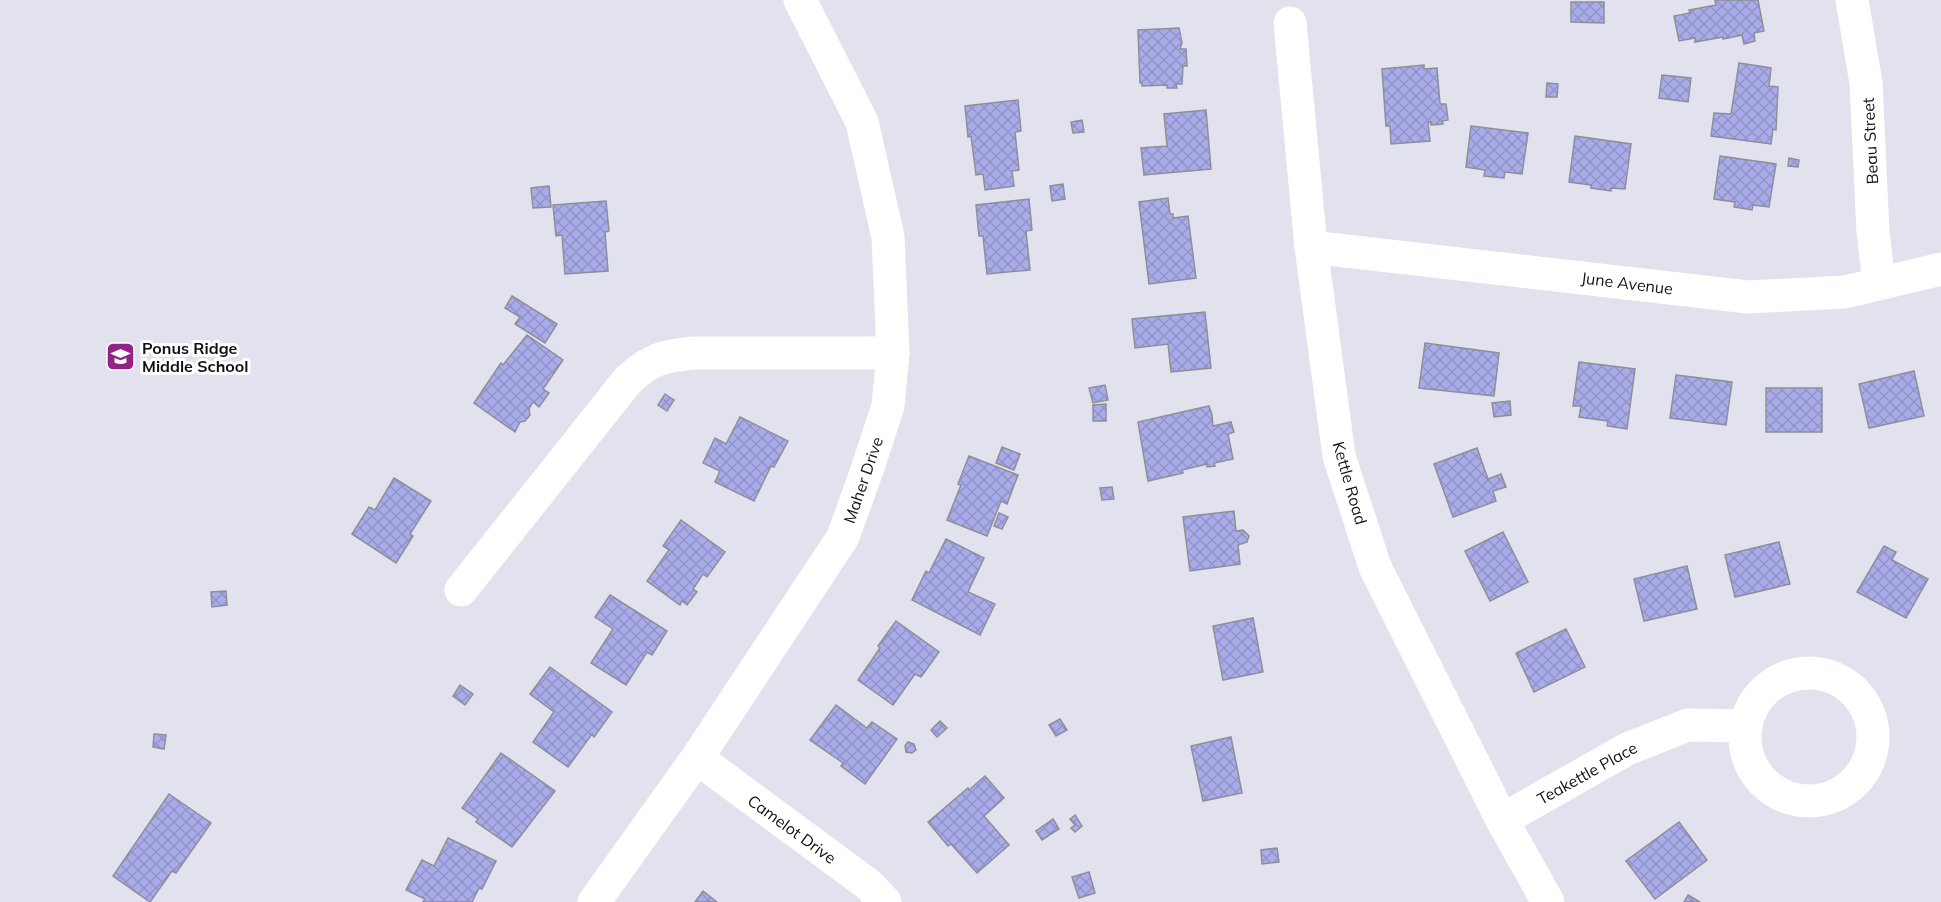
<svg xmlns="http://www.w3.org/2000/svg" width="1941" height="902" viewBox="0 0 1941 902" font-family="Mulish,sans-serif">
<style>
.building{fill:url(#building-cross-hatch);stroke:#8e8e99;stroke-width:1.5}
.lines{fill:none;stroke-linecap:round;stroke-linejoin:round}
.minor{stroke:#fff;stroke-width:33}
.labels{text-anchor:middle;dominant-baseline:central;stroke-width:6;stroke-linejoin:round;paint-order:stroke}
.street-label{font-size:16px;fill:#101014;stroke:#fff}
.poi-label{font-size:16px;font-weight:bold;fill:#101014;stroke:#fff;text-anchor:start}
</style>
<defs>
<pattern id="building-cross-hatch" width="8" height="8" patternUnits="userSpaceOnUse" patternTransform="scale(1.5)"><rect width="8" height="8" fill="#aaacea"/><path d="M0 0l8 8M0 8l8-8" fill="none" stroke="#9193c8"/></pattern>
</defs>
<rect width="100%" height="100%" fill="#e1e2ee"/>
<g class="building">
<path d="M 1715,0 L 1758,0 L 1764,31 L 1754,33 L 1755,41 L 1744,44 L 1742,35 L 1723,39 L 1723,37 L 1695,42 L 1695,38 L 1679,41 L 1674,16 L 1690,13 L 1689,10 L 1716,5 Z"/>
<path d="M 1571,2 L 1604,2 L 1604,23 L 1571,22 Z"/>
<path d="M 1179,28 L 1182,43 L 1180,49 L 1186,49 L 1187,66 L 1183,66 L 1182,84 L 1176,84 L 1177,88 L 1167,88 L 1167,85 L 1142,86 L 1142,83 L 1140,83 L 1138,30 Z"/>
<path d="M 1739,63 L 1771,68 L 1769,86 L 1778,87 L 1776,130 L 1773,129 L 1771,144 L 1711,136 L 1714,113 L 1731,114 Z"/>
<path d="M 1424,65 L 1424,69 L 1437,68 L 1440,104 L 1446,104 L 1448,120 L 1442,121 L 1443,124 L 1431,125 L 1431,122 L 1428,123 L 1430,141 L 1391,144 L 1390,126 L 1386,126 L 1382,69 Z"/>
<path d="M 1662,75 L 1691,78 L 1688,102 L 1659,98 Z"/>
<path d="M 1547,83 L 1558,84 L 1557,97 L 1546,97 Z"/>
<path d="M 1018,100 L 1021,131 L 1015,132 L 1019,170 L 1012,171 L 1014,186 L 985,190 L 983,174 L 976,175 L 971,136 L 968,137 L 965,106 Z"/>
<path d="M 1206,110 L 1211,169 L 1144,175 L 1141,148 L 1167,146 L 1164,114 Z"/>
<path d="M 1082,120 L 1084,132 L 1073,133 L 1071,122 Z"/>
<path d="M 1471,126 L 1528,133 L 1522,174 L 1505,172 L 1504,178 L 1484,176 L 1485,170 L 1466,167 Z"/>
<path d="M 1575,136 L 1631,144 L 1625,189 L 1611,188 L 1611,191 L 1591,188 L 1591,185 L 1569,182 Z"/>
<path d="M 1720,156 L 1776,164 L 1769,207 L 1753,205 L 1752,210 L 1734,207 L 1735,202 L 1714,199 Z"/>
<path d="M 1789,158 L 1799,160 L 1798,167 L 1788,166 Z"/>
<path d="M 1063,184 L 1065,199 L 1052,201 L 1050,186 Z"/>
<path d="M 549,186 L 551,207 L 533,208 L 531,188 Z"/>
<path d="M 1168,198 L 1170,214 L 1173,214 L 1173,218 L 1188,216 L 1196,278 L 1149,284 L 1139,202 Z"/>
<path d="M 1029,199 L 1032,230 L 1026,231 L 1030,270 L 987,274 L 983,236 L 979,236 L 976,205 Z"/>
<path d="M 606,201 L 609,231 L 605,232 L 608,271 L 565,274 L 562,235 L 556,236 L 553,205 Z"/>
<path d="M 512,296 L 557,324 L 545,343 L 515,324 L 520,317 L 505,308 Z"/>
<path d="M 1205,312 L 1211,368 L 1171,372 L 1168,344 L 1135,348 L 1132,319 Z"/>
<path d="M 527,335 L 563,360 L 543,389 L 549,393 L 539,407 L 533,402 L 529,409 L 530,415 L 525,421 L 520,422 L 515,432 L 474,403 L 501,363 L 503,365 Z"/>
<path d="M 1425,343 L 1499,353 L 1494,396 L 1419,388 Z"/>
<path d="M 1579,362 L 1635,369 L 1627,429 L 1607,426 L 1608,421 L 1579,417 L 1581,406 L 1573,406 Z"/>
<path d="M 1914,371 L 1924,416 L 1869,428 L 1859,384 Z"/>
<path d="M 1676,375 L 1732,382 L 1726,425 L 1670,418 Z"/>
<path d="M 1105,385 L 1108,400 L 1093,403 L 1089,388 Z"/>
<rect x="1766" y="388" width="56" height="44"/>
<path d="M 665,394 L 674,400 L 667,411 L 658,405 Z"/>
<path d="M 1510,401 L 1511,415 L 1494,417 L 1492,403 Z"/>
<path d="M 1106,404 L 1106,421 L 1093,421 L 1093,405 Z"/>
<path d="M 1209,406 L 1212,415 L 1213,426 L 1231,422 L 1234,432 L 1228,434 L 1233,459 L 1214,463 L 1215,466 L 1207,467 L 1207,464 L 1182,470 L 1183,473 L 1148,481 L 1138,422 Z"/>
<path d="M 740,417 L 788,441 L 774,467 L 771,466 L 754,501 L 715,482 L 720,471 L 703,463 L 715,438 L 726,444 Z"/>
<path d="M 1002,447 L 1020,454 L 1014,470 L 996,463 Z"/>
<path d="M 1477,448 L 1488,479 L 1501,474 L 1506,487 L 1493,491 L 1496,501 L 1453,517 L 1434,464 Z"/>
<path d="M 969,456 L 1018,475 L 1007,504 L 1001,501 L 987,536 L 947,520 L 961,485 L 958,484 Z"/>
<path d="M 394,478 L 431,501 L 410,534 L 413,536 L 396,563 L 352,534 L 369,507 L 375,510 Z"/>
<path d="M 1112,487 L 1114,499 L 1102,500 L 1100,488 Z"/>
<path d="M 1234,511 L 1236,531 L 1243,530 L 1249,536 L 1247,542 L 1238,545 L 1240,564 L 1190,571 L 1183,517 Z"/>
<path d="M 999,513 L 1008,517 L 1002,529 L 994,526 Z"/>
<path d="M 681,520 L 725,552 L 707,577 L 703,574 L 693,589 L 697,592 L 687,605 L 682,601 L 680,605 L 647,581 L 669,550 L 663,546 Z"/>
<path d="M 1503,532 L 1528,582 L 1490,601 L 1465,551 Z"/>
<path d="M 946,539 L 984,558 L 968,592 L 995,604 L 980,635 L 912,600 L 926,571 L 929,573 Z"/>
<path d="M 1779,542 L 1790,584 L 1735,597 L 1725,555 Z"/>
<path d="M 1884,546 L 1896,552 L 1892,560 L 1928,579 L 1906,618 L 1857,592 Z"/>
<path d="M 1687,566 L 1697,609 L 1644,621 L 1634,579 Z"/>
<path d="M 226,591 L 227,605 L 212,607 L 211,592 Z"/>
<path d="M 610,595 L 667,631 L 652,655 L 647,652 L 626,685 L 591,663 L 613,629 L 595,617 Z"/>
<path d="M 1253,618 L 1263,672 L 1223,680 L 1213,626 Z"/>
<path d="M 896,621 L 939,652 L 921,677 L 915,674 L 893,705 L 858,680 L 880,648 L 878,646 Z"/>
<path d="M 1566,629 L 1585,667 L 1534,692 L 1516,653 Z"/>
<path d="M 550,667 L 612,712 L 594,737 L 592,734 L 568,767 L 533,742 L 554,712 L 530,694 Z"/>
<path d="M 460,685 L 473,694 L 465,705 L 453,696 Z"/>
<path d="M 836,705 L 867,728 L 872,722 L 897,739 L 865,784 L 841,766 L 843,763 L 810,740 Z"/>
<path d="M 1060,719 L 1067,730 L 1056,736 L 1049,725 Z"/>
<path d="M 940,721 L 947,728 L 937,737 L 931,730 Z"/>
<path d="M 154,734 L 166,735 L 164,749 L 153,747 Z"/>
<path d="M 1231,737 L 1242,793 L 1203,801 L 1191,746 Z"/>
<path d="M 908,742 L 914,744 L 916,750 L 912,753 L 906,752 L 905,746 Z"/>
<path d="M 501,753 L 555,791 L 512,847 L 476,822 L 478,819 L 462,808 Z"/>
<path d="M 985,776 L 1004,798 L 984,816 L 1009,845 L 977,873 L 951,844 L 948,846 L 928,822 L 968,788 L 969,790 Z"/>
<path d="M 169,794 L 211,823 L 176,873 L 172,871 L 150,902 L 113,876 Z"/>
<path d="M 1075,815 L 1082,826 L 1075,832 L 1071,828 L 1075,825 L 1070,819 Z"/>
<path d="M 1053,819 L 1059,829 L 1042,840 L 1036,831 Z"/>
<path d="M 1679,822 L 1707,860 L 1655,899 L 1626,861 Z"/>
<path d="M 448,838 L 496,861 L 482,889 L 479,888 L 472,902 L 423,902 L 425,899 L 406,890 L 422,860 L 434,866 Z"/>
<path d="M 1277,848 L 1279,862 L 1262,864 L 1261,850 Z"/>
<path d="M 1089,872 L 1095,893 L 1079,898 L 1072,877 Z"/>
<path d="M 703,891 L 717,902 L 695,902 Z"/>
<path d="M 1688,895 L 1700,902 L 1684,902 Z"/>
</g>
<g class="lines">
<g class="minor">
<path d="M 1852,0 L 1866,83 L 1873,232 L 1879,283"/>
<path d="M 1290,23 L 1311,247 L 1339,456 L 1375,567 L 1502,820 L 1548,902"/>
<path d="M 1311,247 L 1748,297 L 1845,292 L 1941,269"/>
<path d="M 461,590 L 628,380 C 651,359 663,356 693,353 L 893,353"/>
<circle cx="1809" cy="737" r="64"/>
<path d="M 697,758 L 869,885 L 885,902"/>
<path d="M 1502,820 L 1627,749 L 1688,725 L 1746,726"/>
<path d="M 594,902 L 697,758 L 843,537 L 867,470 L 888,406 L 893,353 L 888,237 L 862,122 L 800,0"/>
</g>
</g>
<defs>
<symbol id="school-square" viewBox="-11 -11 22 22"><rect x="-9" y="-9" width="18" height="18" rx="4" fill="#922486" stroke="#fff"/><path d="M0-5L7-2L0 1L-7-2ZM-4 1L0 2.5L4 1V4Q0 6-4 4Z" fill="#fff"/></symbol>
</defs>
<g fill-rule="evenodd">
<use href="#school-square" x="104" y="340" width="33" height="33"/>
</g>
<g class="labels">
<g class="street-label">
<text transform="translate(1870 141) rotate(-93)">Beau Street</text>
<text transform="translate(1627 283) rotate(7)">June Avenue</text>
<text transform="translate(863 480) rotate(-71)">Maher Drive</text>
<text transform="translate(1350 483) rotate(74)">Kettle Road</text>
<text transform="translate(1587 773) rotate(-29)">Teakettle Place</text>
<text transform="translate(792 829) rotate(36)">Camelot Drive</text>
</g>
<g class="poi-label">
<text x="142" y="348">Ponus Ridge<tspan x="142" dy="18">Middle School</tspan></text>
</g>
</g>
</svg>
